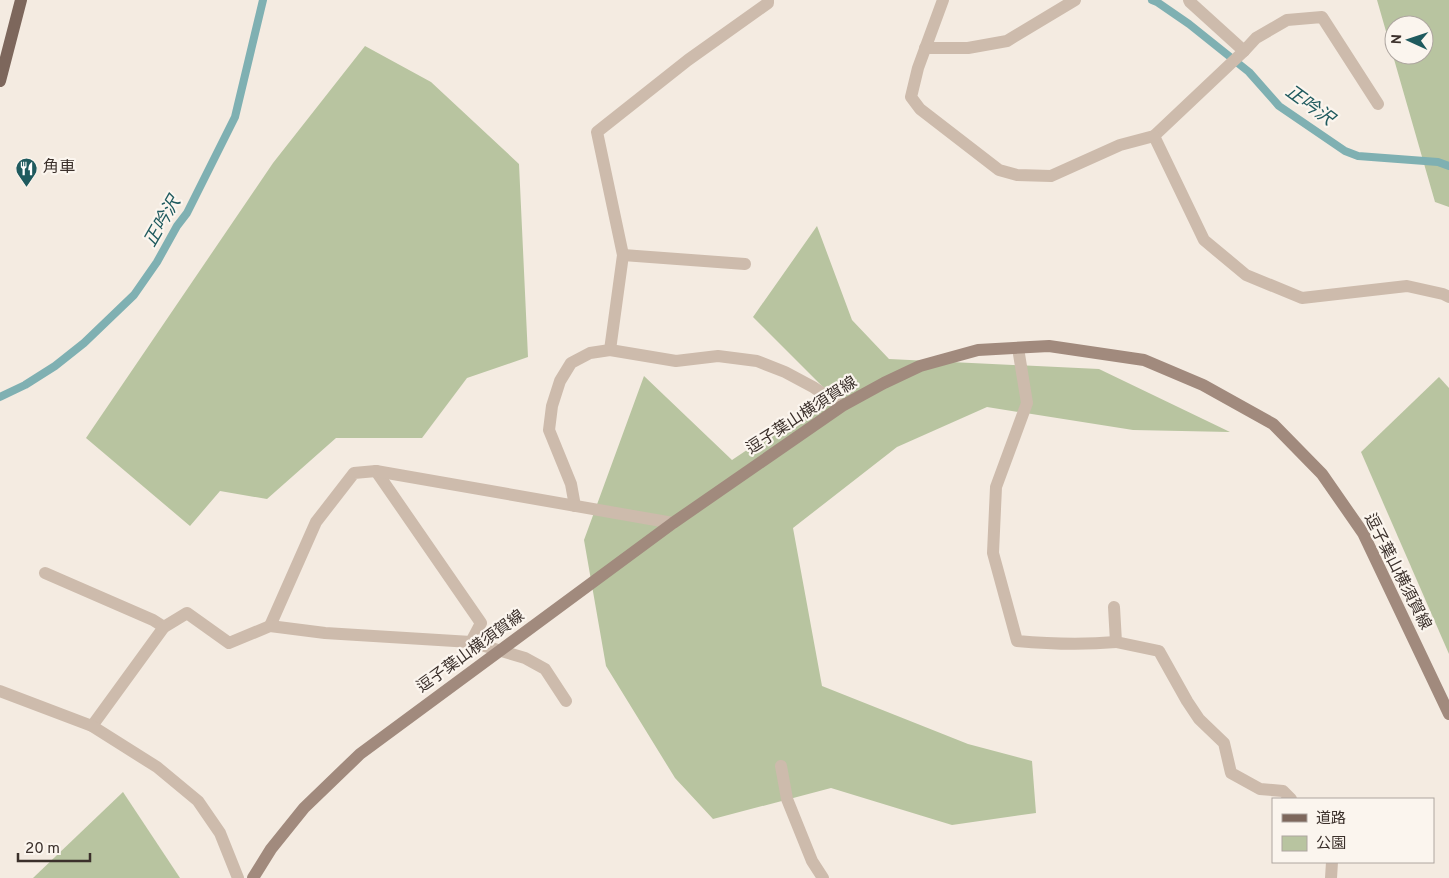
<svg xmlns="http://www.w3.org/2000/svg" width="1449" height="878" font-family="Overpass,'Noto Sans JP',sans-serif">
<style>
.green{fill:#b8c4a0;fill-rule:evenodd}
.lines{fill:none;stroke-linecap:round;stroke-linejoin:round}
.stream{stroke:#7fb0b2;stroke-width:8}
.service{stroke:#cdbbac;stroke-width:12}
.minor{stroke:#cdbbac;stroke-width:12}
.tertiary{stroke:#cdbbac;stroke-width:12}
.secondary{stroke:#a18a7d;stroke-width:12}
.primary{stroke:#7d675c;stroke-width:12}
.labels{text-anchor:middle;dominant-baseline:central;stroke-width:4.5;stroke-linejoin:round;paint-order:stroke}
.poi-label{font-size:16px;fill:#3b302b;stroke:#fbf5ee;text-anchor:start}
.street-label{font-size:16px;fill:#3b302b;stroke:#fbf5ee}
.water-label{font-size:18px;font-style:italic;fill:#1f5a5e;stroke:#fbf5ee}
</style>
<rect width="100%" height="100%" fill="#f4ebe1"/>
<g class="green">
<path d="M1377 0H1449V207L1435 202ZM1394 25H1424V55H1394Z"/>
<polygon points="365,46 431,82 519,164 528,357 467,378 422,438 336,438 267,499 220,491 190,526 86,438 273,163"/>
<polygon points="817,226 852,320 889,359 1099,369 1230,432 1133,430 987,407 897,447 793,528 822,686 968,744 1032,761 1036,813 952,825 831,788 713,819 675,778 606,666 584,540 644,376 732,460 830,394 753,317"/>
<polygon points="1439,377 1449,388 1449,654 1361,452"/>
<polygon points="123,792 180,878 33,878"/>
</g>
<g class="lines">
<g class="stream">
<polyline points="1152,0 1157,2 1189,24 1249,72 1279,106 1345,151 1358,156 1438,162 1449,166"/>
<polyline points="0,397 25,385 55,366 84,343 134,295 157,262 177,226 187,213 235,117 263,0"/>
</g>
<g class="service">
<polyline points="1189,0 1190,2 1244,51"/>
<polyline points="925,48 968,48 1007,41 1075,0"/>
<polyline points="623,255 745,264"/>
<path d="M1018 348 1027 403 996 487 993 553 1017 641C1050 644 1083 645 1116 642"/>
<polyline points="610,350 623,255 597,132 688,60 768,3 768,0"/>
<polyline points="575,506 571,484 549,430 552,406 560,381 571,363 590,353 610,350 676,361 718,356 757,361 785,372 813,387 842,406"/>
<polyline points="45,573 153,620 164,627"/>
<polyline points="1114,607 1116,642 1159,651 1187,701 1199,719 1224,743 1231,773 1260,789 1283,791 1291,799"/>
<polyline points="1331,878 1332,862"/>
</g>
<g class="minor">
<polyline points="943,0 918,68 911,97 920,109 999,170 1017,175 1051,176 1120,145 1154,136 1244,51 1256,38 1287,20 1322,17 1378,104"/>
<polyline points="1154,136 1204,240 1246,275 1302,298 1407,286 1443,294 1449,297"/>
<polyline points="376,471 481,623 471,642"/>
<polyline points="270,626 316,522 354,473 376,471 673,523"/>
<polyline points="92,726 164,627 187,613 229,643 270,626 325,633 471,642 525,658 545,669 566,701"/>
<polyline points="781,766 787,799 812,861 823,878"/>
</g>
<polyline class="tertiary" points="0,691 92,726 157,767 198,801 220,833 238,878"/>
<polyline class="secondary" points="253,878 271,849 304,808 360,754 673,523 842,406 884,383 920,366 978,350 1049,346 1144,360 1203,385 1273,424 1322,474 1363,533 1449,714"/>
<polyline class="primary" points="0,81 21,0"/>
</g>
<defs>
<symbol id="restaurant-pin" viewBox="-11 -11 22 30"><path d="M0 17L-7.5 6A9.5 9.5 0 1 1 7.5 6Z" fill="#1f5a5e" stroke="#fbf5ee"/><path d="M-5-6h1v4h1v-4h1v4h1v-4h1v5L-1.5 .5V6h-2V.5L-5-1ZM5-6V6H3V1.5H1.5Q1.5-4 5-6Z" fill="#fff"/></symbol>
</defs>
<g fill-rule="evenodd">
<use href="#restaurant-pin" x="14" y="156" width="25" height="34"/>
</g>
<g class="labels">
<g class="poi-label">
<text x="43" y="168">角車</text>
</g>
<g class="street-label">
<text transform="translate(802 416) rotate(-33)">逗子葉山横須賀線</text>
<text transform="translate(1397 572) rotate(63)">逗子葉山横須賀線</text>
<text transform="translate(471 652) rotate(-36)">逗子葉山横須賀線</text>
</g>
<g class="water-label">
<text transform="translate(1309 106) rotate(36)">正吟沢</text>
<text transform="translate(163 222) rotate(-60)">正吟沢</text>
</g>
</g>
<rect x="1272" y="798" width="162" height="65" fill="#fbf5ee" stroke="#aea6a0"/>
<rect x="1282" y="814" width="25" height="8" fill="#7d675c" stroke="#aea6a0"/>
<text x="1316" y="823" font-size="15" fill="#3b302b">道路</text>
<rect x="1282" y="836" width="25" height="15" fill="#b8c4a0" stroke="#aea6a0"/>
<text x="1316" y="848" font-size="15" fill="#3b302b">公園</text>
<g transform="translate(1409 40) rotate(273)"><circle r="24" fill="#fbf5ee" stroke="#aea6a0"/>
<path d="M0-4L9 19L0 12L-9 19Z" fill="#1f5a5e"/>
<text y="-8" font-size="14" font-weight="bold" text-anchor="middle" fill="#3b302b">N</text>
</g>
<path d="M18 853v8h72v-8" fill="none" stroke="#3b302b" stroke-width="2.5"/>
<text x="25" y="853" font-size="15" fill="#3b302b" stroke="#fbf5ee" stroke-width="4" paint-order="stroke">20 m</text>
</svg>
